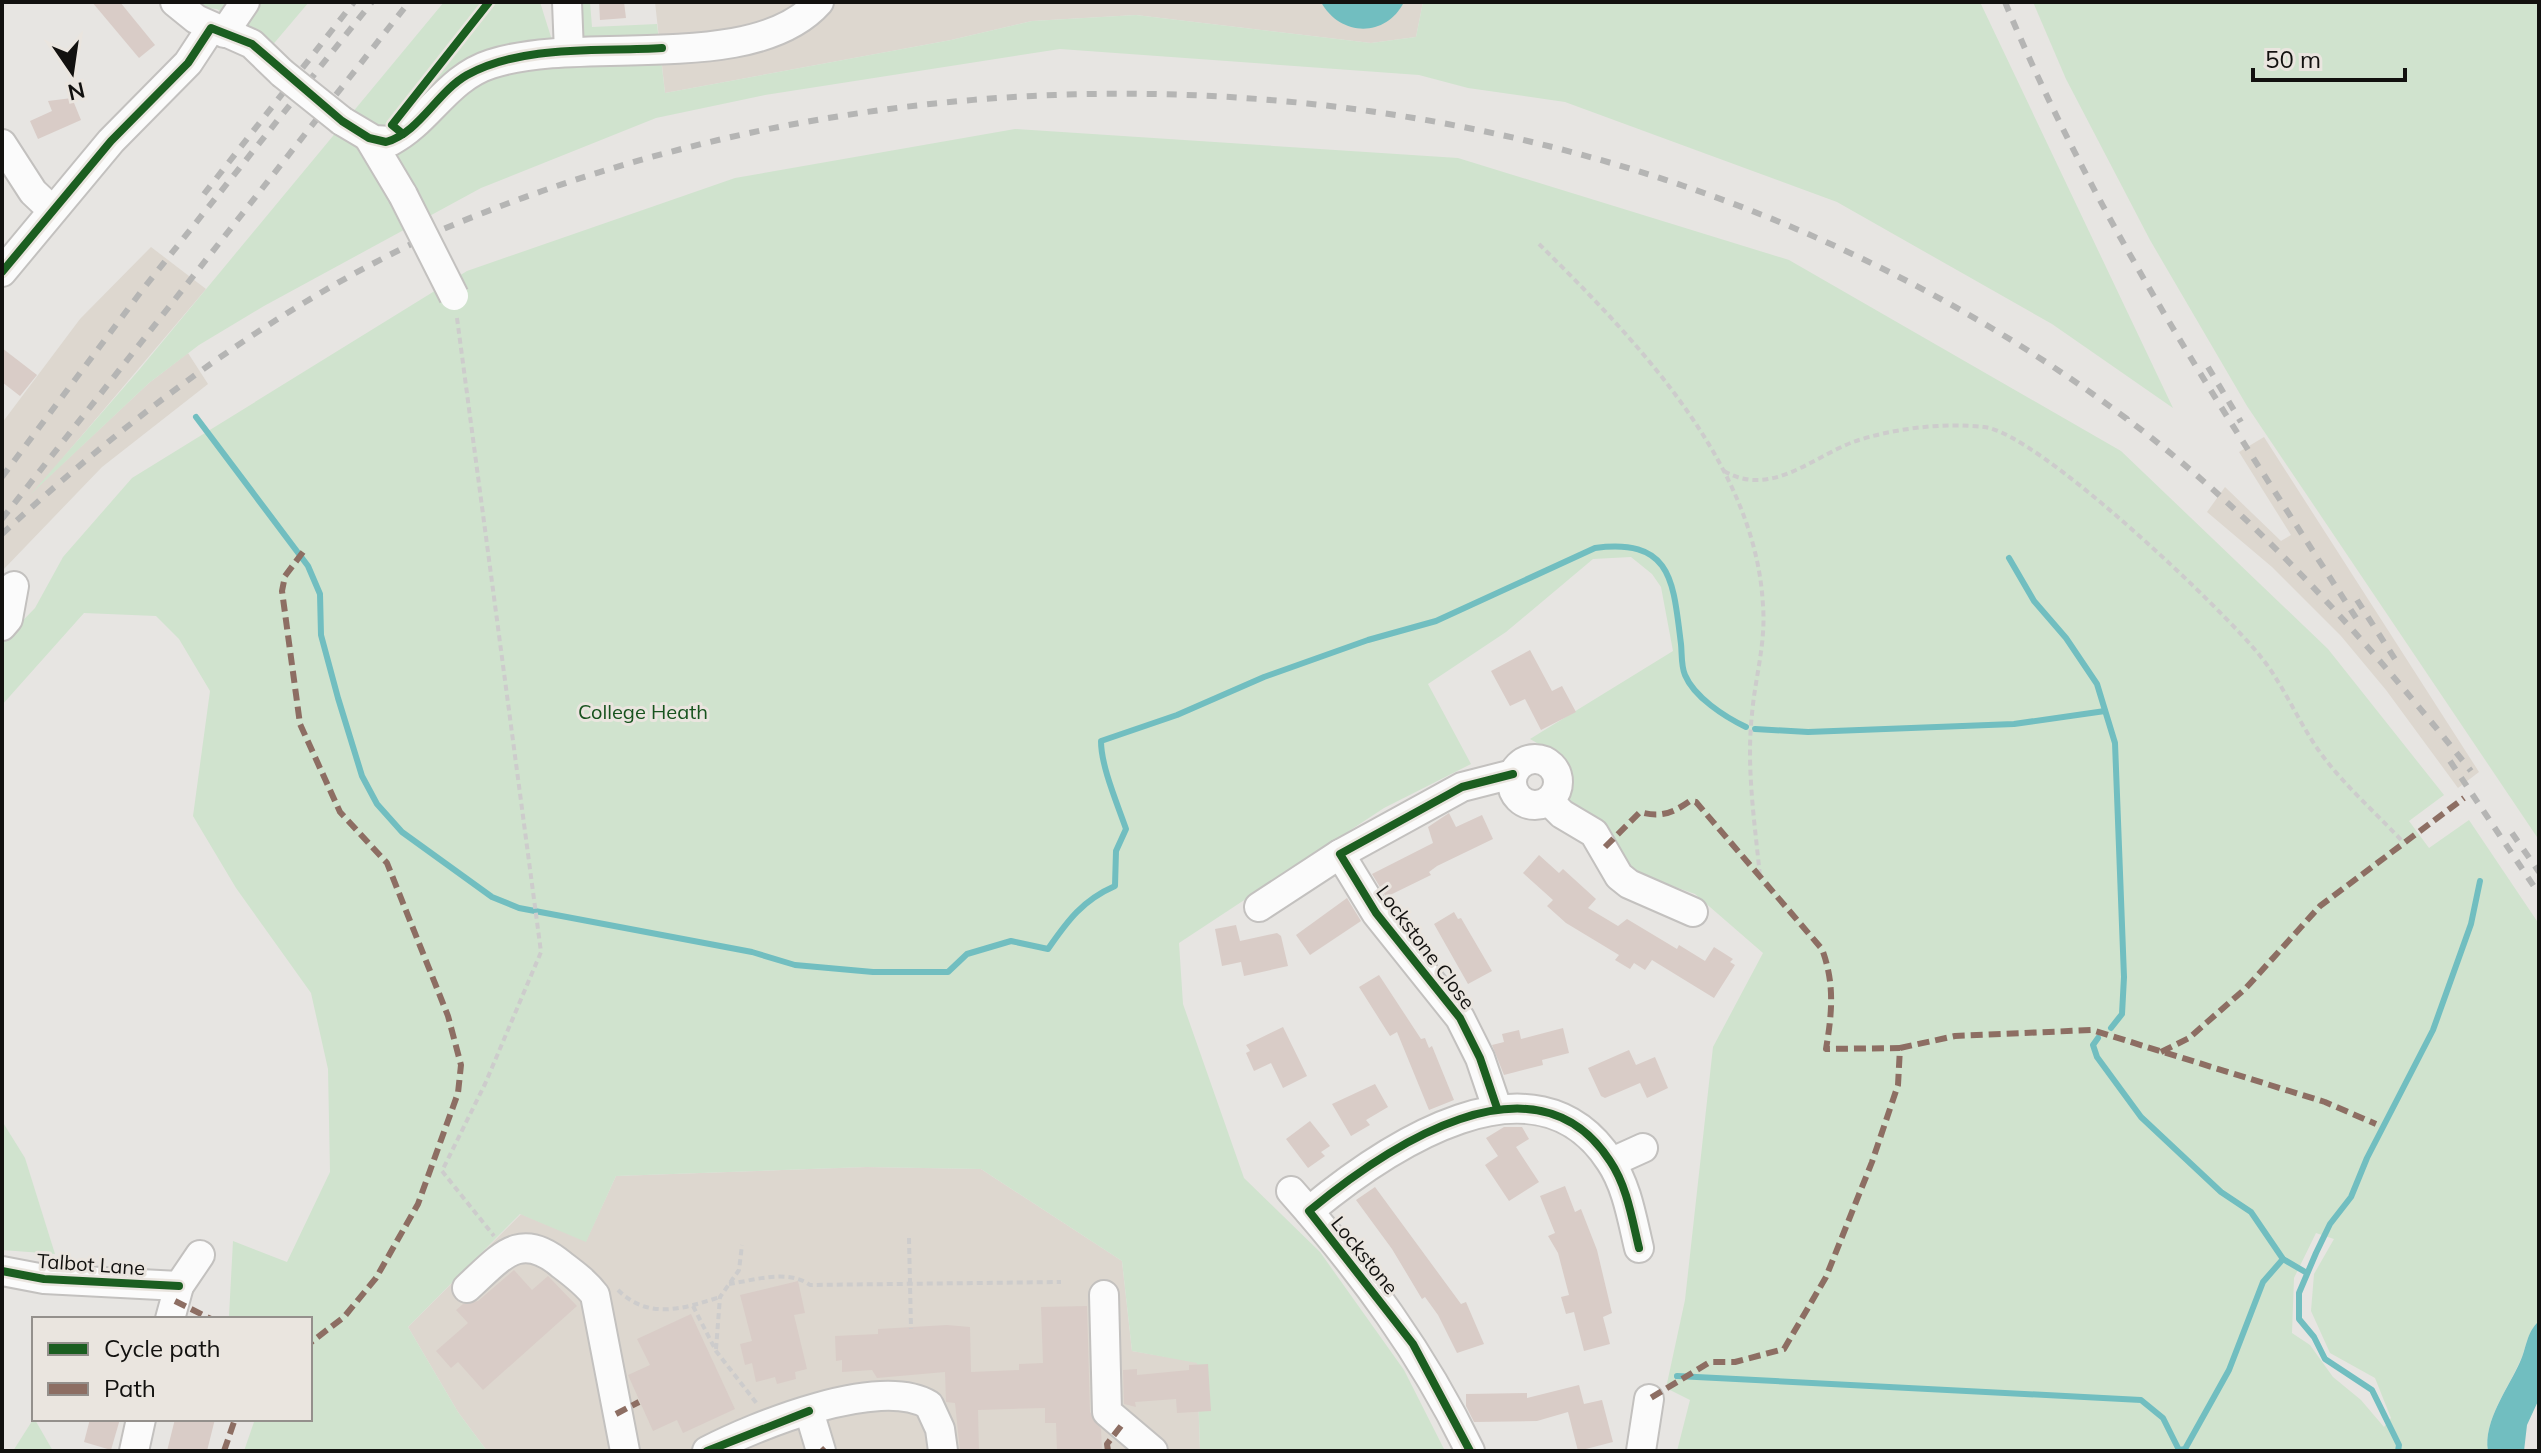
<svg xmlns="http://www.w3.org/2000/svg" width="2541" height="1453" font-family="Mulish,sans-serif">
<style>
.built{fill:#ddd7cf}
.green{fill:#d0e3ce;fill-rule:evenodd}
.water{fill:#71bec0}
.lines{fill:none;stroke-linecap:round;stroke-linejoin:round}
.stream{stroke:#71bec0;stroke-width:6}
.building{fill:#d9ccc7}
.minor-casing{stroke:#c3c1bf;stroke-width:32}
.path{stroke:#cdcccc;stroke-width:4;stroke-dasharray:6 4;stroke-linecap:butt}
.minor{stroke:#fbfbfb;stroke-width:28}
.rail{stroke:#b5b5b4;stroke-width:6;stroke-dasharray:10 10;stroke-linecap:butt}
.minor-bridge-casing{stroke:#c3c1bf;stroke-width:32;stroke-linecap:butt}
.minor-bridge{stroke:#fbfbfb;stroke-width:28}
.quiet{stroke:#8d6e63;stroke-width:6;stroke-dasharray:12 6;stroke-linecap:butt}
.cycleway-casing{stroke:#eae5df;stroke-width:13}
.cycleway{stroke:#1b5e20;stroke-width:8}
.labels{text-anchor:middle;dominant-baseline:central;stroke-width:6;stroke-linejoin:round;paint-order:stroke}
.park-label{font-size:20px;fill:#18531e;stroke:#eae5df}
.street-label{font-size:20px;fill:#12110f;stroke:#eae5df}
</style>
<rect width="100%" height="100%" fill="#e7e5e2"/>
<g class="built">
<polygon points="655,2 1423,2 1416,37 1371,43 1136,15 1032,21 951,40 665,93"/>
<polygon points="151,247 206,289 39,486 149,383 188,353 208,384 102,467 2,571 2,423 80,319"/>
<polygon points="2264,437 2479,772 2458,788 2386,690 2341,636 2272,567 2207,512 2225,487 2281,541 2291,535 2239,452"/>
<polygon points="866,1167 981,1169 1122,1261 1132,1351 1197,1362 1200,1451 487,1451 458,1412 408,1327 521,1214 586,1241 616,1176"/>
</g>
<g class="green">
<polygon points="199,2 309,2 270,48 217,9 207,8"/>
<polygon points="444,2 540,2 556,53 569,52 567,2 590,2 592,27 657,24 665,93 951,40 1032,21 1136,15 1371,43 1416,37 1423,2 1980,2 2173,408 2052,324 1837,202 1565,102 1468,88 1419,75 1060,49 765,95 656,118 481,188 264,306 199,345 149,383 31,494 139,370"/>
<polygon points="2033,2 2539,2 2539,840 2247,406 2150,240 2066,79"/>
<path d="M1015 129 1458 158 1789 260 2121 451 2328 649 2444 795 2409 821 2429 848 2469 820 2539 924V1321C2526 1333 2527 1347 2520 1361 2509 1387 2483 1421 2488 1451H1677L1690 1400 1666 1388 1685 1300 1713 1047 1763 953 1695 894 1630 871 1606 829 1570 802C1564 769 1560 756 1530 739L1673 651 1661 587 1652 574 1631 557 1593 559 1506 632 1428 684 1471 764 1384 808 1179 943 1183 1004 1244 1178 1320 1252 1404 1370 1445 1451H1200L1197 1363 1132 1351 1122 1261 981 1169 866 1167 616 1176 586 1242 520 1214 408 1327 458 1412 487 1451H244L255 1419H310V1319H236L229 1316 233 1241 287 1262 330 1172 328 1069 311 993 236 888 193 816 210 691 179 639 156 616 84 613 2 705V642L35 608 63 557 132 478 467 271 735 178ZM2316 1233 2334 1239 2314 1274 2311 1311 2330 1353 2375 1378 2391 1418 2384 1427 2361 1400 2333 1377 2310 1345 2292 1333 2294 1278Z"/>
<polygon points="2,1121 25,1158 55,1254 2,1250"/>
<polygon points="34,1418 53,1451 13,1451"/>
</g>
<g class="water">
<path d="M1321 2H1404C1386 38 1340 37 1321 2Z"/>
<path d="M2539 1321V1399L2527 1425 2524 1451H2488C2483 1421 2509 1387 2520 1362 2527 1347 2526 1333 2539 1321Z"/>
</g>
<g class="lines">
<g class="stream">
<path d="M196 417 308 566 320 594 321 635 338 698 362 776 377 804 402 832 492 897 519 908 752 952 795 965 873 972H948L967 954 1011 941 1048 949C1068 920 1083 900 1115 886L1116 851 1126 829C1117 803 1101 766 1101 741L1177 715 1264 677 1368 640 1436 621 1595 548C1673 538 1673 582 1681 644 1682 653 1681 666 1685 675 1694 697 1725 717 1746 727"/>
<polyline points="2009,558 2034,601 2066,638 2097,684 2115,743 2124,977 2122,1014 2111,1028"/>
<polyline points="1755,729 1808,732 2014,724 2105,711"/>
<polyline points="2098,1038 2093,1045 2097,1057 2141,1117 2221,1192 2251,1212 2283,1259 2307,1273"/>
<polyline points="1677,1376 2141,1400 2163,1418 2179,1450 2185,1449 2229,1370 2263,1282 2283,1259"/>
<polyline points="2398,1451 2399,1445 2372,1390 2325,1359 2314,1337 2299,1319 2299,1293 2316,1253 2330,1224 2351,1197 2367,1158 2433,1030 2471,924 2480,881"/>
</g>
</g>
<g class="building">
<polygon points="92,2 120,2 155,45 139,58"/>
<polygon points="599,2 624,2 626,18 600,20"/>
<polygon points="72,98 81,120 38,139 30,121 52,111 48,101"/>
<polygon points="2,348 37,375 20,396 2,382"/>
<polygon points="1530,650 1552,691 1562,686 1576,712 1541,730 1525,699 1510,706 1491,671"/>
<polygon points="1449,813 1456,827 1482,815 1493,839 1437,866 1429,872 1431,875 1386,897 1372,874 1433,843 1428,827"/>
<polygon points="1539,855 1559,873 1563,869 1596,899 1588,908 1618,926 1627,919 1677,949 1679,945 1705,961 1714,947 1733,959 1730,962 1735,965 1714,998 1652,960 1645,970 1634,963 1630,969 1615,960 1619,955 1566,923 1547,906 1553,900 1523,873"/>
<polygon points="1347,898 1361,921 1310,955 1296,935"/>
<polygon points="1454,912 1458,919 1461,918 1492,971 1468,984 1434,924"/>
<polygon points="1236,925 1240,941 1277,933 1281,936 1288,966 1244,976 1241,962 1222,966 1215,929"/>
<polygon points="1379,975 1421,1039 1425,1038 1429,1048 1432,1046 1454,1100 1429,1110 1397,1032 1390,1036 1359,987"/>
<polygon points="1283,1027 1307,1076 1283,1088 1271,1063 1254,1071 1246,1053 1250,1051 1246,1045"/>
<polygon points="1563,1028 1569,1053 1542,1060 1543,1065 1504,1075 1492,1045 1504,1042 1502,1034 1519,1030 1521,1039"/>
<polygon points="1629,1050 1636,1065 1655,1057 1668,1088 1647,1098 1640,1083 1605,1098 1601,1096 1588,1068"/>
<polygon points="1375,1084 1388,1107 1366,1120 1370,1125 1351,1136 1332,1104"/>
<polygon points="1310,1121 1330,1146 1321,1152 1325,1156 1308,1168 1286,1139"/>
<polygon points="1504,1127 1522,1127 1529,1139 1516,1147 1539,1182 1509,1201 1485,1165 1498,1156 1486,1138"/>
<polygon points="1565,1186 1575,1212 1581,1209 1597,1250 1612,1313 1603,1317 1610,1344 1584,1351 1574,1312 1566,1314 1561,1297 1569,1295 1558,1253 1548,1236 1555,1233 1540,1196"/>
<polygon points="1375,1187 1461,1304 1466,1302 1484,1344 1457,1353 1438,1315 1425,1297 1422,1299 1392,1249 1356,1200"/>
<polygon points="514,1270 532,1290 548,1276 577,1306 483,1390 458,1362 451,1368 436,1351 468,1323 456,1310 463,1304 478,1301"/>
<polygon points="798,1281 805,1313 794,1315 807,1369 795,1372 796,1379 777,1384 775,1377 756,1382 752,1363 745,1365 740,1344 752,1341 740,1295"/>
<polygon points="1087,1306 1090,1412 1101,1429 1102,1451 1057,1451 1056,1423 1045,1423 1045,1408 978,1410 979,1451 960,1451 955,1403 946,1402 945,1372 877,1378 872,1370 842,1372 842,1360 836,1361 835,1336 878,1334 878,1329 947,1325 970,1327 971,1372 1019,1370 1019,1364 1043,1363 1041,1307"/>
<polygon points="691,1314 735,1409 683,1433 677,1420 653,1431 628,1375 650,1365 637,1339"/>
<polygon points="1208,1364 1211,1411 1177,1413 1176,1399 1135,1402 1136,1407 1124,1404 1123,1370 1137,1369 1137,1375 1189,1370 1189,1365"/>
<polygon points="1579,1385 1584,1404 1602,1400 1613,1442 1578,1451 1568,1412 1537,1421 1474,1422 1466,1406 1466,1394 1527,1393 1527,1398"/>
<polygon points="90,1419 120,1419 111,1450 84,1442"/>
<polygon points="175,1419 215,1419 207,1451 167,1451"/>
</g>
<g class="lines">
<defs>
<g id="minor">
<polyline points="175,2 196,19 252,44 282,73"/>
<polyline points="567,2 569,52"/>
<polyline points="224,33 245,2"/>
<path d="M342 121 374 140 391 141C429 121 447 78 491 64 583 34 753 76 819 2"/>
<polyline points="369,138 403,195"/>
<polyline points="2,144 33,192 52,210"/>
<polyline points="2,272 111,141 188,63 211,28"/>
<polyline points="2,626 8,619 14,586"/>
<circle cx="1535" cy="782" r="23"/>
<polyline points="1549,801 1562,814 1594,833 1619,876 1629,884 1693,912"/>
<polyline points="1259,907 1340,854"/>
<polyline points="1497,1108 1480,1058 1460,1018 1376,913 1340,854 1462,787 1513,774"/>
<polyline points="1612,1162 1643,1148"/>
<path d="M1291 1191C1362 1271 1423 1354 1470 1451"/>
<path d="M1309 1211C1384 1149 1535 1045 1610 1161 1627 1186 1632 1219 1639 1248"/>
<polyline points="2,1271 44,1279 179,1286"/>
<path d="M467 1288C501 1257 520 1229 562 1265 574 1274 586 1283 595 1295L625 1451"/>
<polyline points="1104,1295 1107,1412 1153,1451"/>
<polyline points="170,1319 179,1286 200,1255"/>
<polyline points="809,1411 821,1451"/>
<polyline points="134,1451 141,1419"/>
<path d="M707 1451C755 1426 880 1375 929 1405L940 1429 943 1451"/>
<polyline points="1641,1451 1649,1399"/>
</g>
</defs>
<use href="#minor" class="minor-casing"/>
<g class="path">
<path d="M1539 244C1635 339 1756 463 1763 606 1766 643 1755 678 1752 714 1746 768 1755 824 1760 877"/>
<polyline points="457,318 541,952 485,1084 442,1171 494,1236"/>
<path d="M1724 471C1770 498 1811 458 1853 442 1890 429 1944 422 1984 427 2038 433 2224 610 2261 657 2285 687 2299 724 2322 755 2345 786 2377 814 2404 843"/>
<polyline points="909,1238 911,1329"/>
<path d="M729 1284C755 1280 788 1269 810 1285L1061 1282"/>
<path d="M618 1290C648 1320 683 1309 720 1297"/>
<polyline points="693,1306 716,1351 758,1405"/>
<polyline points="716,1349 720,1297 739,1270 742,1245"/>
</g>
<use href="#minor" class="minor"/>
<g class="rail">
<path d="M2005 2C2097 224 2229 420 2358 621"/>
<polyline points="204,194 354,2"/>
<polyline points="2208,367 2241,422"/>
<polyline points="2,477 143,289 372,2"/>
<polyline points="2,519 409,2"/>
<path d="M2 534C134 413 277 305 441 230 985 0 1649 60 2127 419 2260 519 2367 641 2471 771"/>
<polyline points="2357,600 2400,667"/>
<polyline points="2450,761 2539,894"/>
<polyline points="2512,833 2539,872"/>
</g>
<defs>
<g id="minor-bridge">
<polyline points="282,73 342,121"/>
<polyline points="403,195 454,296"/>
</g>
</defs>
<use href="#minor-bridge" class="minor-bridge-casing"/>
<use href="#minor-bridge" class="minor-bridge"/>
<g class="quiet">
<polyline points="303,552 285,576 282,591 300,724 340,812 387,863 448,1016 461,1065 458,1093 418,1204 376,1278 344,1317 310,1343"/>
<path d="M1605 847 1640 812C1660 818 1673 813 1690 801L1696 802 1822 949C1835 984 1832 1013 1826 1049L1900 1048 1898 1085 1872 1162 1826 1277 1784 1349 1735 1362H1710L1649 1399"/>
<polyline points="1900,1048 1955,1036 2092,1030 2325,1102 2376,1124"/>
<polyline points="2161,1052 2189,1038 2246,988 2320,906 2464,798"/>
<polyline points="175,1301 211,1319"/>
<polyline points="616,1414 639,1402"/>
<polyline points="821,1448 824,1451"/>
<polyline points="224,1451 235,1419"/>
<polyline points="1108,1451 1107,1444 1121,1426"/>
</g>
<defs>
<g id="cycleway">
<polyline points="403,134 392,125 489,2"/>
<path d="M2 272 111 141 188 63 211 28 252 44 342 121 369 138 386 142C419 133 437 92 467 75 524 44 599 52 662 48"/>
<polyline points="1497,1108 1480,1058 1460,1018 1376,913 1340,854 1462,787 1513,774"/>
<polyline points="2,1271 44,1279 179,1286"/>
<polyline points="707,1451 809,1411"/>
<path d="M1470 1451 1413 1344 1309 1211C1384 1149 1535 1045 1610 1161 1627 1186 1632 1219 1639 1248"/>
</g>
</defs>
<use href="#cycleway" class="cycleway-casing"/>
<use href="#cycleway" class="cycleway"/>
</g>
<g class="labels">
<g class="park-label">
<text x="643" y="711">College Heath</text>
</g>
<g class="street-label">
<text transform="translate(1426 947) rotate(53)">Lockstone Close</text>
<text transform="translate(1365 1255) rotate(51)">Lockstone</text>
<text transform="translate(91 1264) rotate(4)">Talbot Lane</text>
</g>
</g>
<rect width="2541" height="1453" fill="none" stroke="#12110f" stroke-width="8"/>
<rect x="32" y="1317" width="280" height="104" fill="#eae5df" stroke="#94908c" stroke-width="2"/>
<rect x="48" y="1343" width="40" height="12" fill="#1b5e20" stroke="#94908c" stroke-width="2"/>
<text x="104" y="1357" font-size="24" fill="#12110f">Cycle path</text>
<rect x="48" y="1383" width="40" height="12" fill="#8d6e63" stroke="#94908c" stroke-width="2"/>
<text x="104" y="1397" font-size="24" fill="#12110f">Path</text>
<g transform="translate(72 72) rotate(167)" stroke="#eae5df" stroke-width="6" paint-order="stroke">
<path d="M0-6L14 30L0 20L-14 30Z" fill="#12110f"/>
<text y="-12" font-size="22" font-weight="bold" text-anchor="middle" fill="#12110f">N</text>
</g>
<path d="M2253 68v12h152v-12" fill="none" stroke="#12110f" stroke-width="4"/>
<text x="2265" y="68" font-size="24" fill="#12110f" stroke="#eae5df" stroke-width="6" paint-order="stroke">50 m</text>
</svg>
